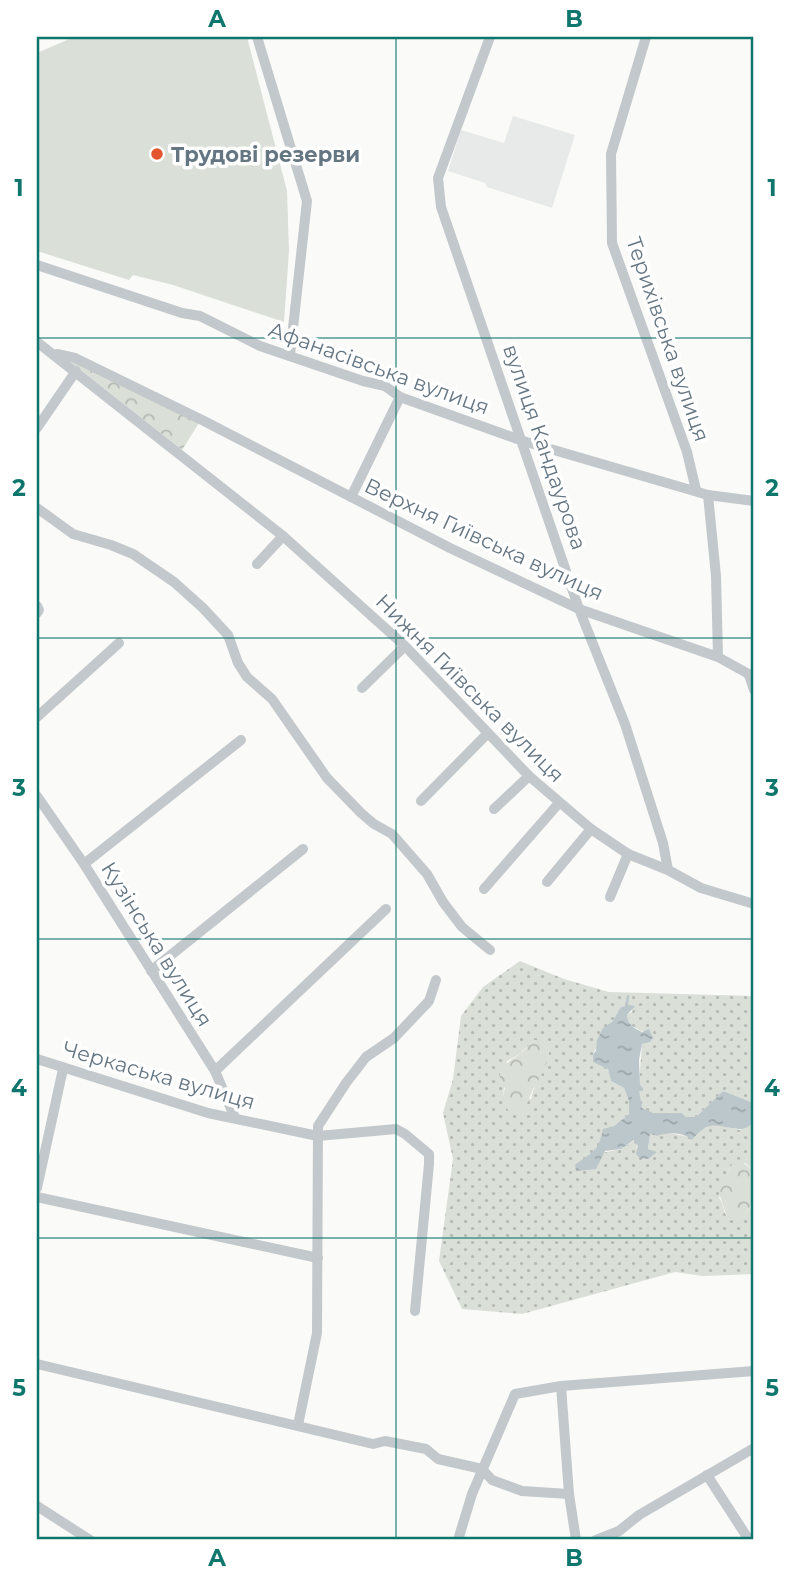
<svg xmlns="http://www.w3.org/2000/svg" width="791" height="1577" font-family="Montserrat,sans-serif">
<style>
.built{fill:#e8e9e9}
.grass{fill:url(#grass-dots);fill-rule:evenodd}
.forest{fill:url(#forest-crowns)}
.garden{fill:#dadfd7}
.water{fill:url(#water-ripples)}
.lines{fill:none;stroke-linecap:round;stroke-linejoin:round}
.stream{stroke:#bbc7cb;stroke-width:2.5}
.minor{stroke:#c3c8cc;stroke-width:10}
.grid{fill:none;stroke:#0f766e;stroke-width:2;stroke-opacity:0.55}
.poi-dot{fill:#e4572e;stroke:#fff;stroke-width:2.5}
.labels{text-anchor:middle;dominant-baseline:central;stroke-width:7;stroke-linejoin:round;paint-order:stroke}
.poi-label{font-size:21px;font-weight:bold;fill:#657683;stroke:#fff;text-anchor:start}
.street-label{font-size:21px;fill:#657683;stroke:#fff}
.neatline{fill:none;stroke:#0f766e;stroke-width:2.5}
.grid-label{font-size:23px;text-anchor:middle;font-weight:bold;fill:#0f766e}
</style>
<defs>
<pattern id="grass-dots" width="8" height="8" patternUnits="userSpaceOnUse" patternTransform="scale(1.75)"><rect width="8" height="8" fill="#dadfd7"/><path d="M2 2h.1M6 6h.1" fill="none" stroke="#b4b9b4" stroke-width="1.8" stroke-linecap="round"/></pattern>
<pattern id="forest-crowns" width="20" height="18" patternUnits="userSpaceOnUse" patternTransform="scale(1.75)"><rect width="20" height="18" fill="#dadfd7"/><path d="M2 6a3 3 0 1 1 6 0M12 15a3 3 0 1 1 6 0" fill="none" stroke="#b4b9b4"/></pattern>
<pattern id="water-ripples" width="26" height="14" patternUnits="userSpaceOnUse" patternTransform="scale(1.75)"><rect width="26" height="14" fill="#bbc7cb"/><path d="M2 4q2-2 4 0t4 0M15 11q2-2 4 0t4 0" fill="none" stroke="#9ca6aa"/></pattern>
</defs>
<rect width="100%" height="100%" fill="#fafaf8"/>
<polygon class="built" points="513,116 575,135 552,208 487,187 485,183 448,171 461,130 504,143"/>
<path class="grass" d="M520 961 564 979 609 992 754 996V1103L723 1091 696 1117H686L682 1113H653L642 1108 638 1097 642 1044 650 1042 653 1038C645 1028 629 1032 627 1015L633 1011 626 1006 621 1007 593 1054V1061L608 1069 611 1081 624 1088 629 1101V1114L614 1126 595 1153 587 1156 621 1149 635 1140 638 1145 636 1148 653 1150 648 1149 650 1134 657 1136 666 1132 688 1137 713 1124 740 1130 754 1123V1171L745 1163 730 1167 719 1198C723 1203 723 1207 725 1213 733 1231 749 1210 754 1202V1274L703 1276 675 1272 522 1314 462 1309 439 1261 453 1159 443 1113 453 1079 461 1016 483 987ZM535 1040 549 1047C549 1069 535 1079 531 1099L503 1096 507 1061 518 1055Z"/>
<g class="forest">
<polygon points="75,361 199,423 182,450 72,363"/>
<path d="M535 1040 543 1042 549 1047C549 1063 543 1072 535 1086 530 1094 528 1104 523 1112L515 1115 508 1111 503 1096 505 1088C493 1073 504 1064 517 1056 523 1052 529 1045 535 1040Z"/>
<path d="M738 1159 754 1171C754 1192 757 1211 734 1221L727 1217 719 1193C726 1183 727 1165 738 1159Z"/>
</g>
<polygon class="garden" points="74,37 247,37 287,191 289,251 284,322 173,285 133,275 129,280 37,251 37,53"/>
<path class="water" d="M630 1005 635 1006 627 1015C628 1025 634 1028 642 1032L649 1029 653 1038 650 1042 642 1044 639 1060 640 1085 643 1088V1091H639L642 1108 653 1113H682L686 1117H696L723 1091 754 1103V1123C750 1125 744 1130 739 1129 716 1127 710 1118 692 1140 682 1132 668 1132 657 1136L650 1134 648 1149 657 1152 648 1159 640 1158 636 1154 638 1145 634 1143V1140L621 1149 605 1151 596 1169 576 1171 575 1165C593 1151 598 1153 603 1129L614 1126 629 1114V1101L624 1088 611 1081 608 1069 593 1062V1054L596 1051 597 1040 603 1028 612 1022 621 1007Z"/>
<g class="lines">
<polyline class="stream" points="626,1010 628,996"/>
<g class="minor">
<polyline points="257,37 307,201 290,355"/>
<polyline points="490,37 438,178 441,207 579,609 625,724 663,843 668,870"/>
<polyline points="646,37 611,154 612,243 687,452 696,490"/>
<polyline points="37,265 182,313 200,316 260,346 363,381 385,386 400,397 523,441 708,495 754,501"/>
<polyline points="37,342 283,536 405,646 529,776 591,829 628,854 668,870 701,888 754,904"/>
<polyline points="57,354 75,358 204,421 450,548 579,609 718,657 754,677"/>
<polyline points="37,428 76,371"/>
<polyline points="708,495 716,576 718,657"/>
<polyline points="351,497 400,397"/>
<polyline points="37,508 73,534 111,545 133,554 174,582 203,608 228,635 238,663 247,677 272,699 327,778 361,813 374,824 392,834 427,874 443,902 462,927 490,950"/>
<polyline points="257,564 283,536"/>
<polyline points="37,606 39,610 37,613"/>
<polyline points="749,675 754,690"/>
<polyline points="362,688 405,646"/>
<polyline points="37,717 119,643"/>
<polyline points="37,796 84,864 215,1071 235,1118"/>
<polyline points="421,801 487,734"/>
<polyline points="494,809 529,776"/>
<polyline points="84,864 241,740"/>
<polyline points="547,882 591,829"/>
<polyline points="484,889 559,803"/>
<polyline points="610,897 628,854"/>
<polyline points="151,971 303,849"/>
<polyline points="37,1059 208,1113 318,1136 396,1129 405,1134 429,1154 429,1164 415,1311"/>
<polyline points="215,1071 386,909"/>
<polyline points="37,1188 63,1069"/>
<polyline points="37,1197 318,1258"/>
<polyline points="37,1364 373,1444 385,1441 426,1449 438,1459 482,1469 492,1480 522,1491 569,1494"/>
<polyline points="561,1386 569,1494 576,1540"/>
<polyline points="298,1425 317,1333 318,1126 346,1083 366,1057 394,1038 429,1001 436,980"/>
<polyline points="707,1475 749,1540"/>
<polyline points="37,1506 90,1540"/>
<polyline points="458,1540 472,1494 515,1394 561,1386 754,1371"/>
<polyline points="596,1540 619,1531 639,1515 754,1448"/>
</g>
</g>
<path class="grid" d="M396 37V1540M37 338H754M37 638H754M37 939H754M37 1238H754"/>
<circle class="poi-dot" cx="157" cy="154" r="7"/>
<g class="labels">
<g class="poi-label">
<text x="171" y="154">Трудові резерви</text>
</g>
<g class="street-label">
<text transform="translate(668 339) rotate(71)">Терихівська вулиця</text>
<text transform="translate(379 368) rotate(20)">Афанасівська вулиця</text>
<text transform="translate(545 447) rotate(71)">вулиця Кандаурова</text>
<text transform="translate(484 539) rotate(25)">Верхня Гиївська вулиця</text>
<text transform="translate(470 688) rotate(45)">Нижня Гиївська вулиця</text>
<text transform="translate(157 944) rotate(58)">Кузінська вулиця</text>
<text transform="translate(159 1075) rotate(16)">Черкаська вулиця</text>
</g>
</g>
<rect width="791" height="1577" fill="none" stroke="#ffffff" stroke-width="77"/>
<rect x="38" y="38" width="714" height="1500" class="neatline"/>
<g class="grid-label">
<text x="217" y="27">A</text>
<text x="574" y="27">B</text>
<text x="19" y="196">1</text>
<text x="772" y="196">1</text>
<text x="19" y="496">2</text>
<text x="772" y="496">2</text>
<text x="19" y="796">3</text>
<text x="772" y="796">3</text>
<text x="19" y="1096">4</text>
<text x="772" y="1096">4</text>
<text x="19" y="1396">5</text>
<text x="772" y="1396">5</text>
<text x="217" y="1566">A</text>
<text x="574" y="1566">B</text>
</g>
</svg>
